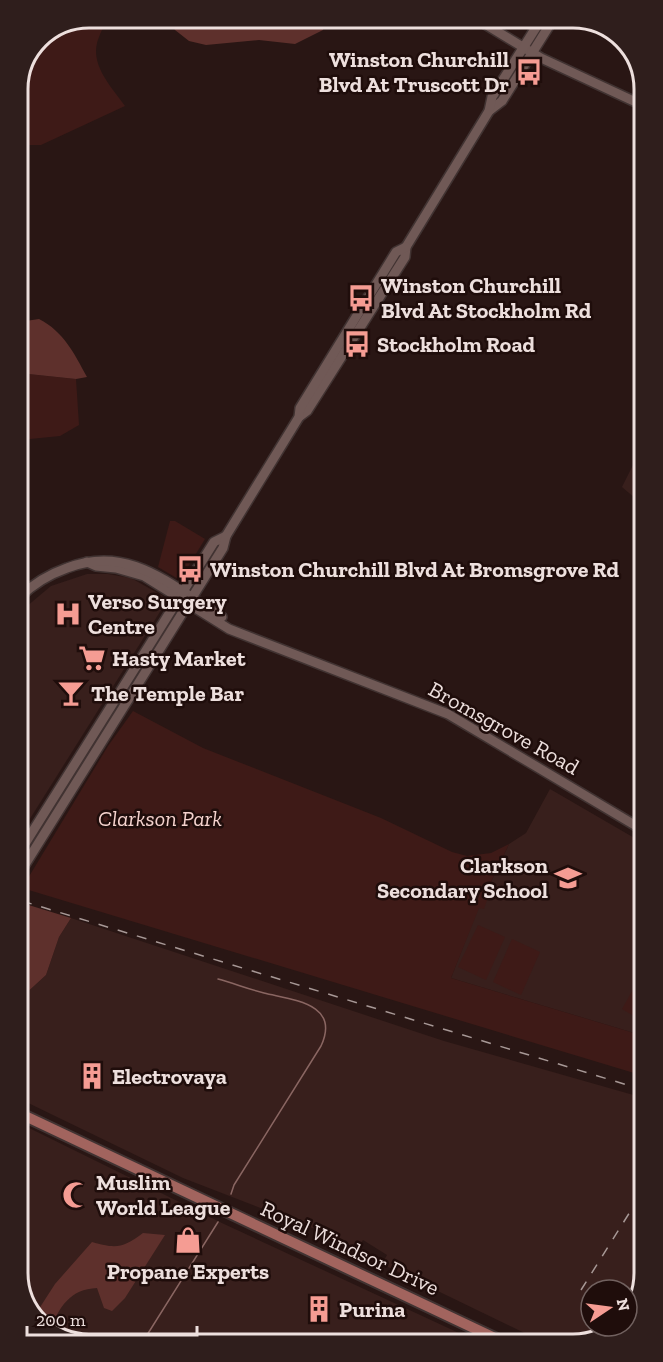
<svg xmlns="http://www.w3.org/2000/svg" width="663" height="1362" font-family="'Zilla Slab',serif">
<style>
.built{fill:#381f1c}
.green{fill:#3e1a17}
.forest{fill:#5e302c}
.lines{fill:none;stroke-linecap:round;stroke-linejoin:round}
.stream{stroke:#8a6662;stroke-width:1.5}
.secondary-casing{stroke:#413332;stroke-width:12}
.primary-casing{stroke:#413332;stroke-width:14}
.secondary{stroke:#705956;stroke-width:9}
.primary{stroke:#a2645e;stroke-width:10}
.rail{stroke:#a79896;stroke-width:1.5;stroke-dasharray:10 10;stroke-linecap:butt}
.labels{text-anchor:middle;dominant-baseline:central;stroke-width:5;stroke-linejoin:round;paint-order:stroke}
.poi-label{font-size:22px;font-weight:bold;fill:#eddfdd;stroke:#1f0d0b;text-anchor:start}
.street-label{font-size:22px;fill:#eddfdd;stroke:#1f0d0b}
.park-label{font-size:22px;font-style:italic;fill:#f5d3ce;stroke:#1f0d0b}
.rim{fill:none;stroke:#eddfdd;stroke-width:3}
</style>
<rect width="100%" height="100%" fill="#291614"/>
<g class="built">
<polygon points="641,449 642,504 622,487"/>
<polygon points="87,574 108,574 131,578 168,599 21,833 20,612 51,586"/>
<polygon points="550,789 643,843 644,1036 451,978 476,913 509,844 526,833"/>
<polygon points="71,918 444,1041 644,1098 645,1174 636,1187 645,1179 645,1273 633,1313 627,1317 627,1290 591,1290 591,1326 616,1326 601,1339 537,1339 382,1264 387,1255 363,1240 355,1252 320,1231 183,1178 22,1100 22,997 46,975 59,937"/>
<polygon points="23,1125 224,1224 474,1340 84,1344 46,1330 23,1300"/>
</g>
<g class="green">
<path d="M89 18H114C105 23 103 27 99 37 88 63 110 85 125 106L41 145H18V85L39 39Z"/>
<polygon points="19,373 76,379 79,425 60,436 20,440"/>
<polygon points="170,521 175,521 205,539 180,580 158,567"/>
<polygon points="133,711 203,748 381,818 452,852 467,856 491,853 509,844 489,886 491,888 484,909 479,908 451,978 644,1036 644,1076 22,888 108,746"/>
<polygon points="478,925 505,937 486,980 458,967"/>
<polygon points="512,939 540,952 521,995 493,982"/>
<polygon points="644,970 644,1022 622,1009"/>
</g>
<g class="forest">
<polygon points="167,18 326,18 323,30 295,44 259,40 206,45 189,41 175,30"/>
<path d="M39 319C64 332 74 353 87 377L76 379 19 373V322Z"/>
<polygon points="22,903 71,918 59,937 46,975 22,997"/>
<path d="M143 1233 165 1235 125 1298 112 1311 104 1308 97 1288C70 1289 59 1307 50 1331L35 1315 55 1284 92 1242C116 1249 123 1248 143 1233Z"/>
</g>
<g class="lines">
<g class="stream">
<path d="M218 979C233 983 248 989 264 993 292 1000 341 1003 321 1046L234 1185 231 1194"/>
<polyline points="142,1343 218,1222"/>
</g>
<defs>
<g id="secondary">
<polyline points="475,18 541,58 640,104"/>
<polyline points="489,111 502,101 554,18"/>
<polyline points="299,417 307,411 405,257 406,247 489,111 492,97 542,18"/>
<polyline points="87,562 96,566 116,568 144,576 229,629 448,714 643,830"/>
<path d="M20 597C33 584 50 574 67 568 130 544 171 586 222 617"/>
<polyline points="21,850 214,542 226,536"/>
<polyline points="21,871 223,548 226,536 299,417 300,408 396,252 406,247"/>
</g>
<polyline id="primary" points="23,1115 499,1340"/>
</defs>
<use href="#secondary" class="secondary-casing"/>
<use href="#primary" class="primary-casing"/>
<use href="#secondary" class="secondary"/>
<use href="#primary" class="primary"/>
<g class="rail">
<polyline points="22,901 644,1090"/>
<polyline points="581,1290 645,1188"/>
</g>
</g>
<defs>
<symbol id="bus-bare" viewBox="-9 -9 18 18"><path d="M-5-6H5V4H4V6H2V4H-2V6H-4V4H-5ZM-3.5-4V0h7V-4ZM-3.5 1.2v1.5H-2V1.2ZM2 1.2v1.5H3.5V1.2Z" fill="#f59c93" stroke="#1f0d0b" stroke-width="2.5" paint-order="stroke"/></symbol>
<symbol id="hospital-bare" viewBox="-9 -9 18 18"><path d="M-5-5h3v3.5h4V-5h3V5h-3V1.5h-4V5h-3Z" fill="#f59c93" stroke="#1f0d0b" stroke-width="2.5" paint-order="stroke"/></symbol>
<symbol id="supermarket-bare" viewBox="-9 -9 18 18"><path d="M-6-5.5h2.5l.6 2H6L4.5 2H-2.5L-4.4-4H-6ZM-1.5 3.2a1.3 1.3 0 1 0 .1 0ZM3 3.2a1.3 1.3 0 1 0 .1 0Z" fill="#f59c93" stroke="#1f0d0b" stroke-width="2.5" paint-order="stroke"/></symbol>
<symbol id="bar-bare" viewBox="-9 -9 18 18"><path d="M-6-5H6L.8 .8V4.5H3.5V6h-7V4.5H-.8V.8Z" fill="#f59c93" stroke="#1f0d0b" stroke-width="2.5" paint-order="stroke"/></symbol>
<symbol id="school-bare" viewBox="-9 -9 18 18"><path d="M0-5L7-2L0 1L-7-2ZM-4 1L0 2.5L4 1V4Q0 6-4 4Z" fill="#f59c93" stroke="#1f0d0b" stroke-width="2.5" paint-order="stroke"/></symbol>
<symbol id="building-bare" viewBox="-9 -9 18 18"><path d="M-4-6H4V6H1V3H-1V6H-4ZM-2.5-4.3h1.7v1.8h-1.7ZM.8-4.3h1.7v1.8H.8ZM-2.5-1h1.7V.8h-1.7ZM.8-1h1.7V.8H.8Z" fill="#f59c93" stroke="#1f0d0b" stroke-width="2.5" paint-order="stroke"/></symbol>
<symbol id="mosque-bare" viewBox="-9 -9 18 18"><path d="M3.5-4.9A6 6 0 1 0 3.5 4.9A5 5 0 1 1 3.5-4.9Z" fill="#f59c93" stroke="#1f0d0b" stroke-width="2.5" paint-order="stroke"/></symbol>
<symbol id="shop-bare" viewBox="-9 -9 18 18"><path d="M-5-2.5h2.3a2.7 3.5 0 0 1 5.4 0H5L5.5 6h-11ZM-1.5-2.5h3a1.5 2.3 0 0 0-3 0Z" fill="#f59c93" stroke="#1f0d0b" stroke-width="2.5" paint-order="stroke"/></symbol>
</defs>
<g fill-rule="evenodd">
<use href="#bus-bare" x="510" y="53" width="38" height="38"/>
<use href="#bus-bare" x="342" y="279" width="38" height="38"/>
<use href="#bus-bare" x="338" y="325" width="38" height="38"/>
<use href="#bus-bare" x="171" y="550" width="38" height="38"/>
<use href="#hospital-bare" x="49" y="595" width="38" height="38"/>
<use href="#supermarket-bare" x="73" y="639" width="38" height="38"/>
<use href="#bar-bare" x="52" y="674" width="38" height="38"/>
<use href="#school-bare" x="549" y="859" width="38" height="38"/>
<use href="#building-bare" x="73" y="1057" width="38" height="38"/>
<use href="#mosque-bare" x="57" y="1176" width="38" height="38"/>
<use href="#shop-bare" x="169" y="1221" width="38" height="38"/>
<use href="#building-bare" x="300" y="1290" width="38" height="38"/>
</g>
<g class="labels">
<g class="poi-label">
<text x="509" y="59" text-anchor="end">Winston Churchill<tspan x="509" dy="25">Blvd At Truscott Dr</tspan></text>
<text x="381" y="285">Winston Churchill<tspan x="381" dy="25">Blvd At Stockholm Rd</tspan></text>
<text x="377" y="344">Stockholm Road</text>
<text x="210" y="569">Winston Churchill Blvd At Bromsgrove Rd</text>
<text x="88" y="601">Verso Surgery<tspan x="88" dy="25">Centre</tspan></text>
<text x="112" y="658">Hasty Market</text>
<text x="91" y="693">The Temple Bar</text>
<text x="548" y="865" text-anchor="end">Clarkson<tspan x="548" dy="25">Secondary School</tspan></text>
<text x="112" y="1076">Electrovaya</text>
<text x="96" y="1182">Muslim<tspan x="96" dy="25">World League</tspan></text>
<text x="188" y="1271" text-anchor="middle">Propane Experts</text>
<text x="339" y="1309">Purina</text>
</g>
<g class="street-label">
<text transform="translate(504 728) rotate(29)">Bromsgrove Road</text>
<text transform="translate(350 1248) rotate(25)">Royal Windsor Drive</text>
</g>
<g class="park-label">
<text x="160" y="818">Clarkson Park</text>
</g>
</g>
<path d="M0 0H663V1362H0ZM89 28H573A61 61 0 0 1 634 89V1273A61 61 0 0 1 573 1334H89A61 61 0 0 1 28 1273V89A61 61 0 0 1 89 28Z" fill="#2f1e1c" fill-rule="evenodd"/>
<path class="rim" d="M89 28H573A61 61 0 0 1 634 89V1273A61 61 0 0 1 573 1334H89A61 61 0 0 1 28 1273V89A61 61 0 0 1 89 28Z"/>
<g transform="translate(609 1308) rotate(77)"><circle r="28" fill="#1f0d0b" stroke="#71615f" stroke-width="1.5"/>
<path d="M0-4.5L10 22L0 15L-10 22Z" fill="#f59c93"/>
<text y="-9" font-size="16" font-weight="bold" text-anchor="middle" fill="#eddfdd">N</text>
</g>
<path d="M27 1326v9h170v-9" fill="none" stroke="#eddfdd" stroke-width="3"/>
<text x="36" y="1326" font-size="18" fill="#eddfdd" stroke="#1f0d0b" stroke-width="4.5" paint-order="stroke">200 m</text>
</svg>
